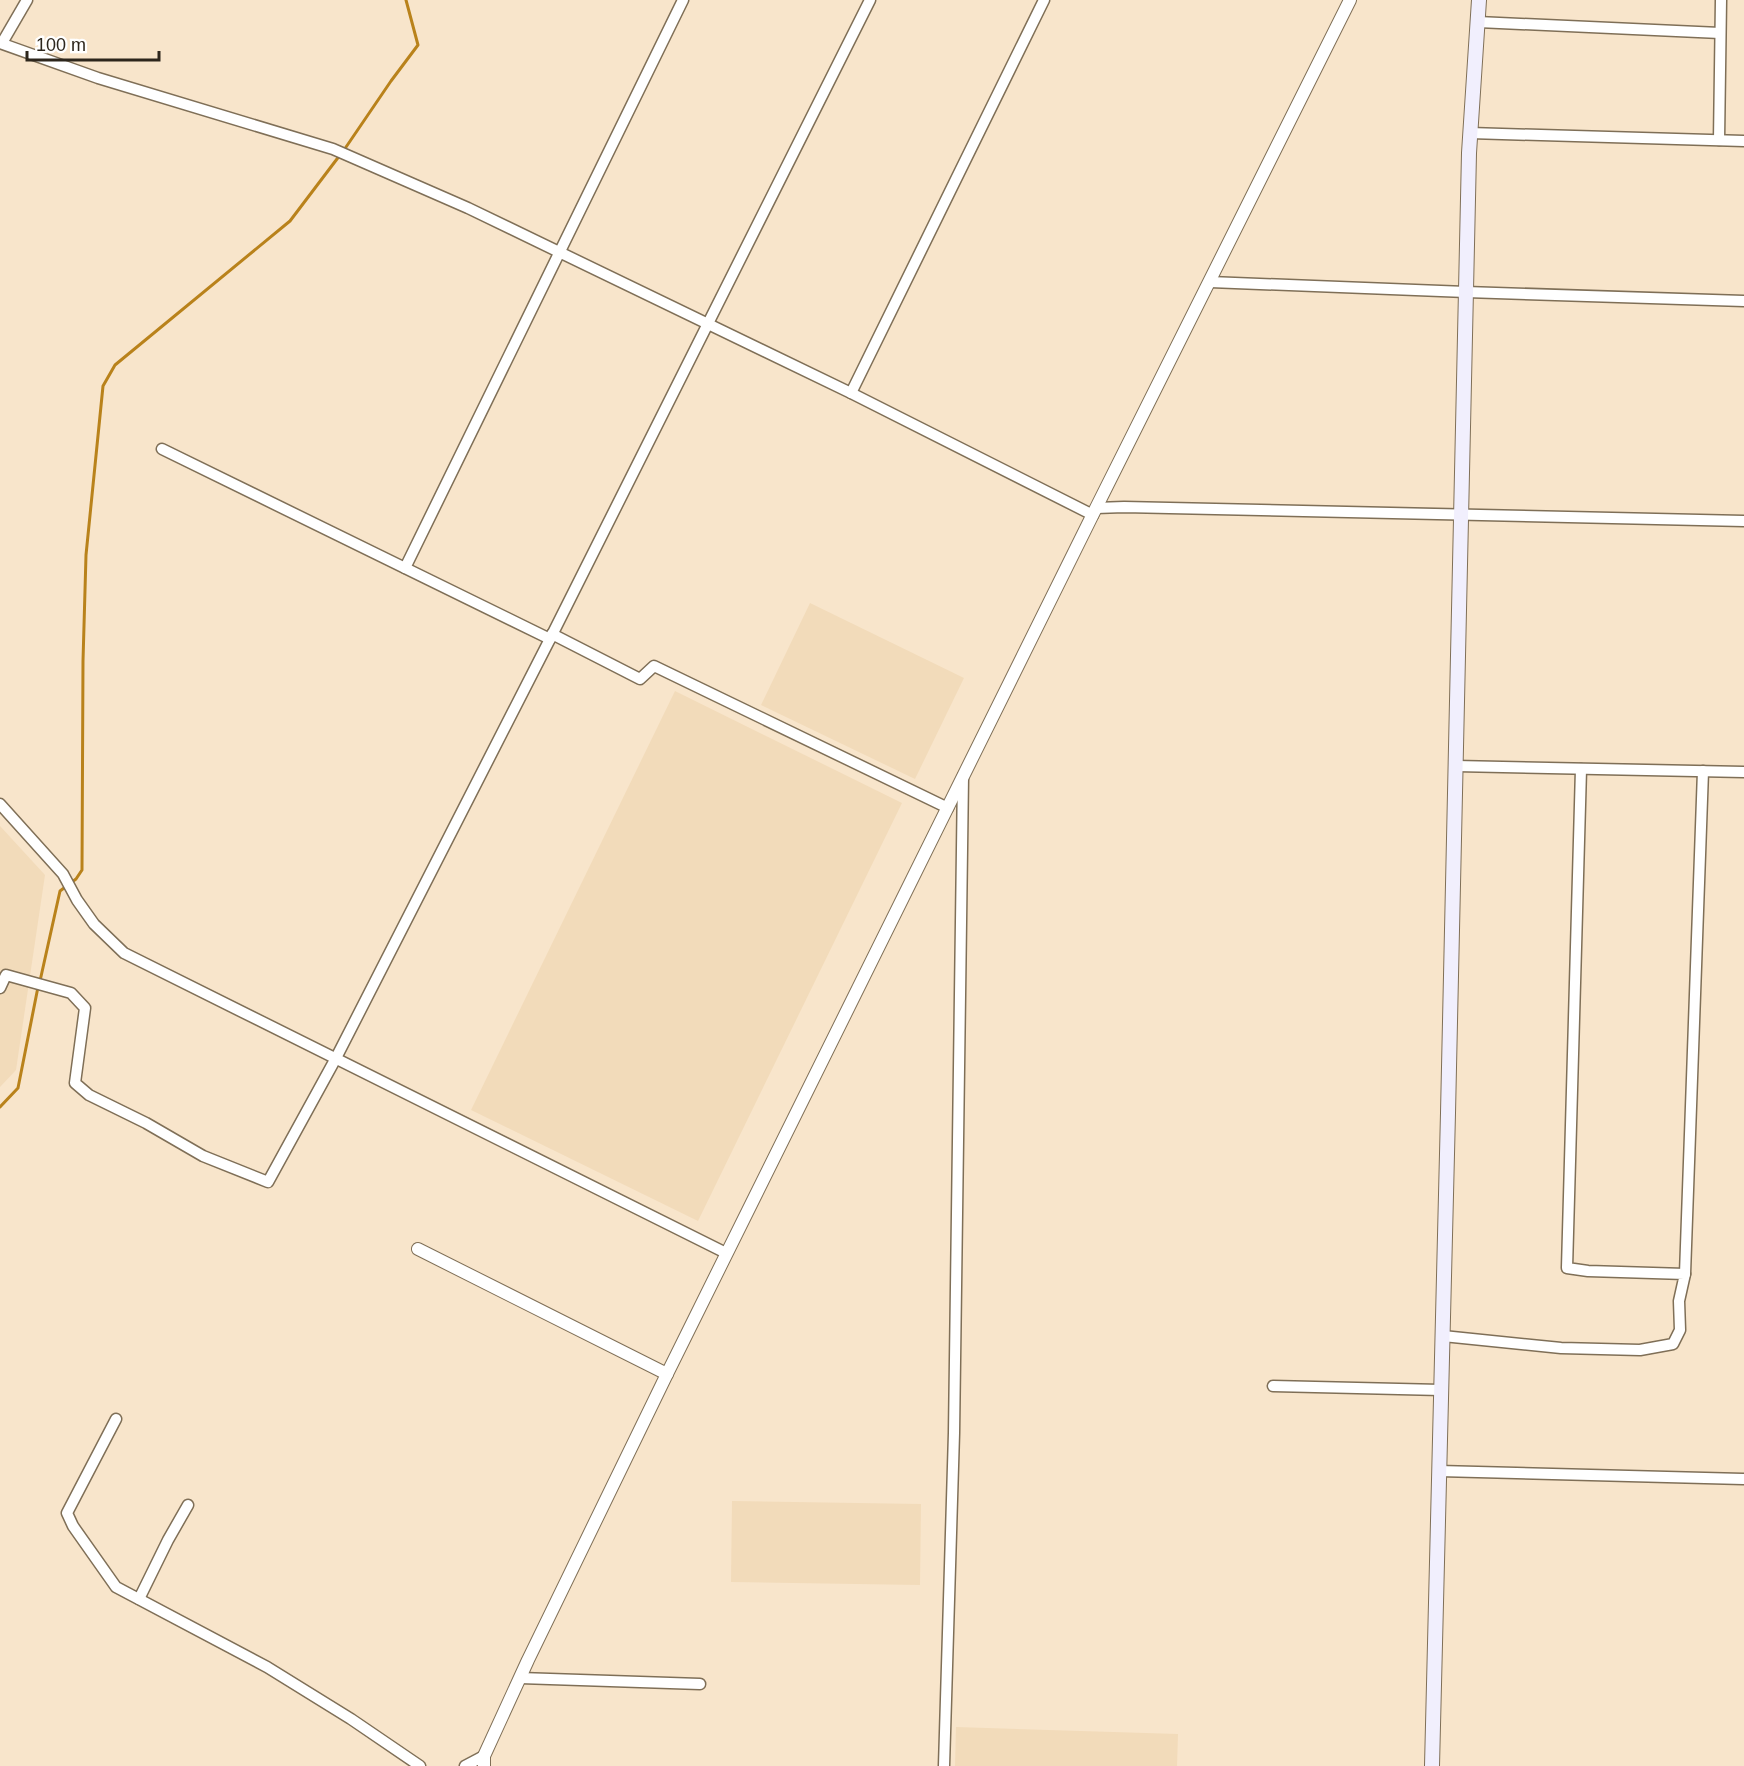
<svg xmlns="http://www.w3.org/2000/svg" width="1744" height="1766" font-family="Arial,sans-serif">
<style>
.built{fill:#f2dbba}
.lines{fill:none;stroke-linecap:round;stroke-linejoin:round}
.stream{stroke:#b9821b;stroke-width:3}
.minor-casing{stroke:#7f6f57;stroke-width:13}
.tertiary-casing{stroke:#7f6f57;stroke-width:14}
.secondary-casing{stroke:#7f6f57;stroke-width:16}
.minor{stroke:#fff;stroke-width:10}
.tertiary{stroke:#fff;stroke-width:12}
.secondary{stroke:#f1effd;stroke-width:14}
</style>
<rect width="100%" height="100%" fill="#f8e5cb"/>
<g class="built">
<polygon points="810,603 964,678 915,779 761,705"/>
<polygon points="675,691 902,803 698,1221 471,1110"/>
<polygon points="0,826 45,875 16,1070 0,1087"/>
<polygon points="732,1501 921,1504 920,1585 731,1582"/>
<polygon points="956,1727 1178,1734 1177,1766 955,1766"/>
</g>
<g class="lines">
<g class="stream">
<polyline points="344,150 391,81 418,45 406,0"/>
<polyline points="40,981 60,891 76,879 82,870 83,661 86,555 103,386 115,365 290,221 340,155"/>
<polyline points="0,1107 18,1088 38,987"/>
</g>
<defs>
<g id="minor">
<polyline points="1478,22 1720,33"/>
<polyline points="0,43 98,78 333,149 468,208 851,393 1093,515"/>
<polyline points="2,43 27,0"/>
<polyline points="1470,133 1744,141"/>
<polyline points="1719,140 1721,0"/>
<polyline points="1210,282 1466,292 1744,301"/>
<polyline points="851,393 1044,0"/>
<polyline points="162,449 550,639"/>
<polyline points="1096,508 1124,507 1744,521"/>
<polyline points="405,568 683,0"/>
<polyline points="552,634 640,679 654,666 948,808"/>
<polyline points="1456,766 1744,772"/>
<polyline points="0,804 63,874 77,900 94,924 124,953 726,1253"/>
<polyline points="0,988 6,975 71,993 85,1008 75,1083 89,1095 146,1123 203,1156 268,1182 336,1058 550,639 870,0"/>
<polyline points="1685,1274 1703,771"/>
<polyline points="1443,1336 1561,1348 1640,1350 1673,1344 1680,1330 1679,1301 1685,1274 1588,1271 1567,1268 1581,769"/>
<polyline points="1273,1386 1441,1390"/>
<polyline points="116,1419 67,1513 73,1526 116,1587 267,1667 351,1719 420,1766"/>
<polyline points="1439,1471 1743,1479"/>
<polyline points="139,1599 168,1540 188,1505"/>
<polyline points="520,1678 700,1684"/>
<polyline points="465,1766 484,1756"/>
<polyline points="944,1766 954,1433 963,776"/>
</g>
<g id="tertiary">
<polyline points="418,1249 667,1374"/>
<polyline points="484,1766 484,1756 528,1660 667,1374 1096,508 1350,0"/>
</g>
<polyline id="secondary" points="1432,1766 1448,1113 1469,153 1479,0"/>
</defs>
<use href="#minor" class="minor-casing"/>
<use href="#tertiary" class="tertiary-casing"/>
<use href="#secondary" class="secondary-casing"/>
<use href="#minor" class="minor"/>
<use href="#tertiary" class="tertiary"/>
<use href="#secondary" class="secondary"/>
</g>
<path d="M27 51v9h132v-9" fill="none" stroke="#2d261c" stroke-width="3"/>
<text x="36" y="51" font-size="18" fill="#2d261c" stroke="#ffffff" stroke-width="4.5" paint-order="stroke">100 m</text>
</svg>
